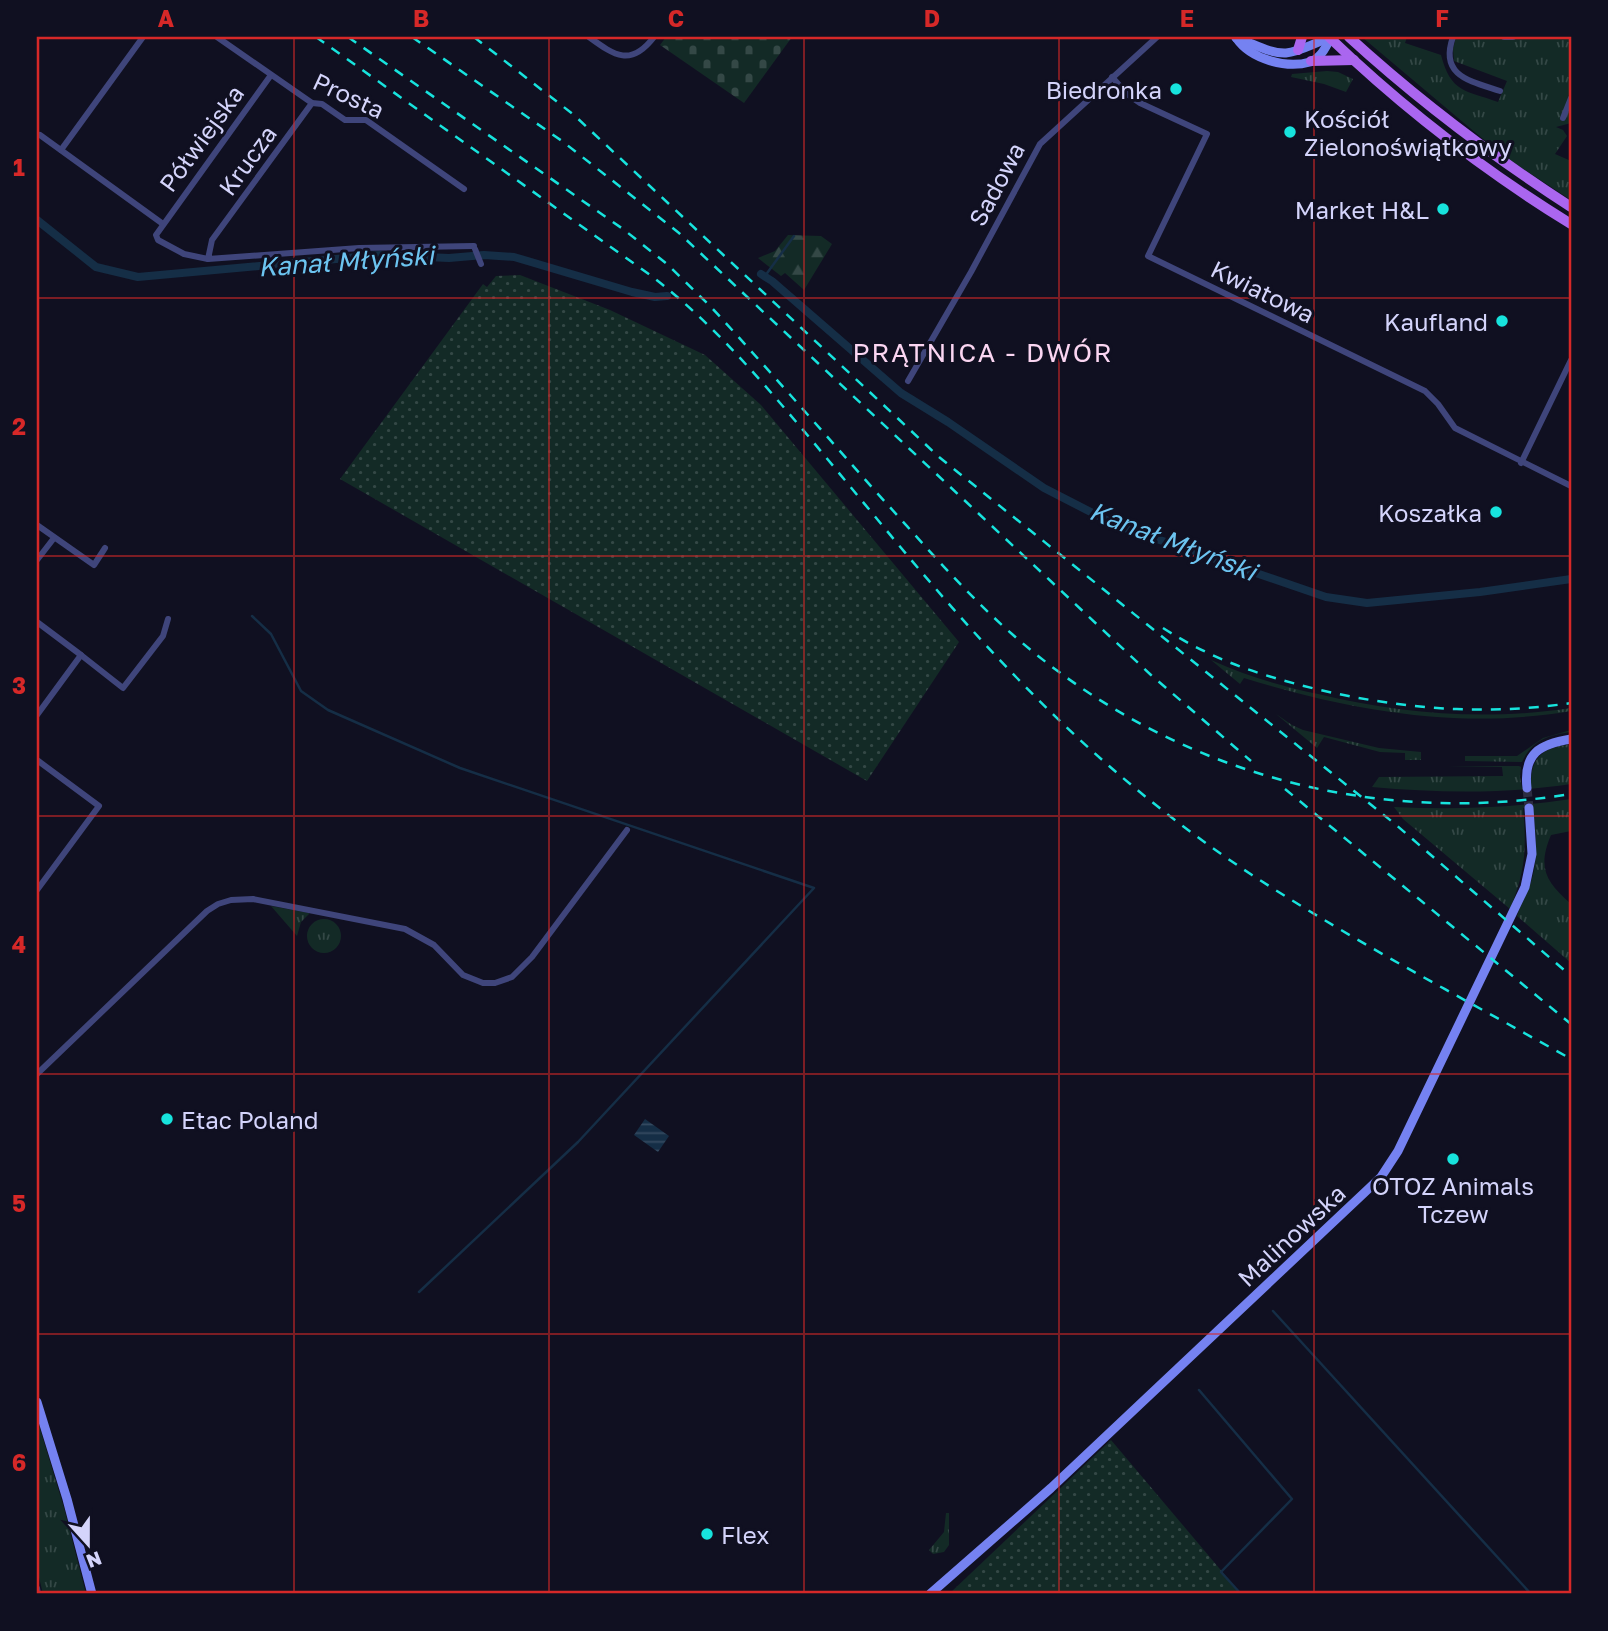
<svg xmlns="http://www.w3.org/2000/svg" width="1608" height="1631" font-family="'Golos Text',sans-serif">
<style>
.grass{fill:url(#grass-tufts)}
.forest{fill:url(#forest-firs)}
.cemetery{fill:url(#cemetery-stones)}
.park{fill:url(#park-dots)}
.water{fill:url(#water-rules)}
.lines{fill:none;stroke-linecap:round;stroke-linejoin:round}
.stream{stroke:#152e46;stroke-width:2.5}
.canal{stroke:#152e46;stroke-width:8}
.secondary-tunnel{stroke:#2d2d42;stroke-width:9;stroke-dasharray:9 4.5;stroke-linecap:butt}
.street{stroke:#3f457b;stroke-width:6}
.secondary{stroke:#7582f1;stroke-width:9}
.primary{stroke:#aa66ef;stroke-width:10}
.rail{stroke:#17e3dd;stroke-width:2.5;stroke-dasharray:10 9;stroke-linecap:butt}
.grid{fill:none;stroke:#d62828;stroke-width:2;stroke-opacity:0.55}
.poi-dot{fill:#17e3dd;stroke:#101021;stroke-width:2.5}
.labels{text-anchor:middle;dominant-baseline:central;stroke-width:6;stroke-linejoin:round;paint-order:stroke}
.poi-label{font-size:24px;fill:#d4d4fb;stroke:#101021;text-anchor:end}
.street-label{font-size:24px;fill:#d4d4fb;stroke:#101021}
.water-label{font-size:26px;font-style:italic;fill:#6cc4f0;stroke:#101021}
.neighbourhood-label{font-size:26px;letter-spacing:2px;fill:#fbd6f2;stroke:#101021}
.neatline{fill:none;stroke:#d62828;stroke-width:2.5}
.grid-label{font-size:23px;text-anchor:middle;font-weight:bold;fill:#d62828}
</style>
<defs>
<pattern id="grass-tufts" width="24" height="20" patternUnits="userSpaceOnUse" patternTransform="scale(1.75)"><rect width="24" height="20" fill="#132a26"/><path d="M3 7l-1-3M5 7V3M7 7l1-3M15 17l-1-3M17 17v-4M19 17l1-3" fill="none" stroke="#344846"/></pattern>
<pattern id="forest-firs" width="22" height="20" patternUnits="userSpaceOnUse" patternTransform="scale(1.75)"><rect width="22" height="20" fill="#132a26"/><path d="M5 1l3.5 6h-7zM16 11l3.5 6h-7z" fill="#344846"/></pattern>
<pattern id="cemetery-stones" width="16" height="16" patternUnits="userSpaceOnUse" patternTransform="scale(1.75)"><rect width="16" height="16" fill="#132a26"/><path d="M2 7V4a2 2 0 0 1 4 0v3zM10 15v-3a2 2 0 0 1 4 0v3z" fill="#344846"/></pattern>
<pattern id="park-dots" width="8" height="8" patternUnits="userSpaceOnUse" patternTransform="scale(1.75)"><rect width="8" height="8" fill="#132a26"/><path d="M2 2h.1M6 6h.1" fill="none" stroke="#344846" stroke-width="1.8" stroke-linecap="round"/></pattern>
<pattern id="water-rules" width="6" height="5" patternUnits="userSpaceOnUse" patternTransform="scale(1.75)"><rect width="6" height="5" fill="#152e46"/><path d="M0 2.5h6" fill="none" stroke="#364b62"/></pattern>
</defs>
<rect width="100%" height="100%" fill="#101021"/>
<g class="grass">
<path d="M1362 37H1407L1405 43 1441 55C1451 93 1465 90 1498 102L1507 81 1454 61 1453 49 1456 37H1571V123L1556 127 1563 130 1567 136 1555 154 1571 161V200L1502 155Z"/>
<polygon points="1327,71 1338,72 1353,79 1346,92 1324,84 1291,77 1292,74"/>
<path d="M1211 660C1246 676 1281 686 1318 694 1402 714 1485 721 1571 708V711C1461 730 1350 711 1244 678L1240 684Z"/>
<polygon points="1276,714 1292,725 1303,730 1379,748 1421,752 1421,760 1405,760 1405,753 1380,752 1324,737 1317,748"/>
<path d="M1571 730V732C1549 735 1532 740 1522 762L1465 761V756H1517L1543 738Z"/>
<path d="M1571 744V784C1503 794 1441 793 1372 787L1379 777 1503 776 1502 767 1448 766H1519L1521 767 1520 777 1522 788 1531 787C1530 756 1543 748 1571 744Z"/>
<path d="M1571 799V831L1551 835C1537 868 1546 882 1571 904V963L1517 916C1520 906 1526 896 1530 885 1539 859 1536 834 1533 807L1523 808C1527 849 1525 872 1510 909L1403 819 1394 807C1454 810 1512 808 1571 799Z"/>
<polygon points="271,906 309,913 309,914 301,922 297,936"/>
<circle cx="324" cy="936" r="17"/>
<polygon points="37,1419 64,1508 86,1594 43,1594 37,1569"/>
<polygon points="946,1513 949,1513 949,1545 944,1552 933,1554 929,1550 944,1532"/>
</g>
<polygon class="forest" points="788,235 821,236 832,244 804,290 785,273 781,276 758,258 775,251"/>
<polygon class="cemetery" points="666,37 792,37 744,103 660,45"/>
<g class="park">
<polygon points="520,275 610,310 705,355 761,405 959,642 867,781 340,479 483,284 487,287 496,276"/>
<polygon points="1111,1440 1241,1594 949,1594"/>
</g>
<polygon class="water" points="645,1119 669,1136 658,1152 634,1135"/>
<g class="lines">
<g class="stream">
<polyline points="765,276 794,236"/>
<polyline points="252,616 271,634 301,691 328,710 460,768 814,888 578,1142 419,1292"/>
<polyline points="1273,1311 1531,1594"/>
<polyline points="1199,1390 1292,1499 1221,1572 1241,1594"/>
</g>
<g class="canal">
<polyline points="37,220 96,267 138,277 380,255 449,258 484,255 514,257 632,292 655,297 667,296"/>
<polyline points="761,274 772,281 901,393 948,422 1044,488 1116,525 1326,597 1367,603 1480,592 1571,579"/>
</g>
<polyline class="secondary-tunnel" points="1527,788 1529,808"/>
<g class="street">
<polyline points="217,37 312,103 322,104 345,120 366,120 464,189"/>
<path d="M589 37C615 56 631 67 654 37"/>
<path d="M1453 37C1439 76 1470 81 1500 91"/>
<polyline points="1504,37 1513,37"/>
<polyline points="1112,77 1127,94 1140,103 1207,134 1148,256 1425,391 1438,404 1455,428 1571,486"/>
<polyline points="312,103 212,240 208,259 359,248 474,246"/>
<polyline points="1563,118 1571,98"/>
<polyline points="40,135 163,224"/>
<polyline points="61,150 143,37"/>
<polyline points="475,249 481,264"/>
<polyline points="208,259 184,254 158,240 156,235 271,75"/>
<polyline points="908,381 971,272 1040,144 1157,37"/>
<polyline points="1521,463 1571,360"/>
<polyline points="37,525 94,565 105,548"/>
<polyline points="37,560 54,538"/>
<polyline points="37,622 81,655 37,715"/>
<polyline points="81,655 123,688 163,636 168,619"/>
<polyline points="37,760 99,806 37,890"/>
<polyline points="37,1074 207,911 218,904 231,900 253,899 405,929 434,945 463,975 483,983 495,983 512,977 532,957 627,830"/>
<polyline points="37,1588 38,1594"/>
</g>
<g class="secondary">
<path d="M1236 38C1251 42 1269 54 1286 53 1300 52 1316 42 1330 38"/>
<path d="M1237 39C1251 59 1286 69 1310 62 1321 58 1326 47 1331 37"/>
<path d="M1527 788C1523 753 1540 744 1571 739"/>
<polyline points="37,1402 67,1499 92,1594"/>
<polyline points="930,1594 1051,1488 1381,1177 1398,1151 1525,887 1532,854 1529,808"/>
</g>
<g class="primary">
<path d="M1329 37C1403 108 1483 170 1571 224"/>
<path d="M1349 37C1418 100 1492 156 1571 207"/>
<polyline points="1298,50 1302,37"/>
<polyline points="1311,61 1354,60"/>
</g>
<g class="rail">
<path d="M316 37 650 275C711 321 759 378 809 437 877 518 943 602 1017 678 1088 752 1167 819 1252 875 1355 942 1464 999 1571 1059"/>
<path d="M348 37 623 229 667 264 712 308C768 369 822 431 877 493 921 541 963 591 1012 634 1167 771 1368 827 1571 794"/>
<polyline points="412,37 562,141 679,233 1151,675 1251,761"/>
<polyline points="474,37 574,115 939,457 1395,824 1571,976"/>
<path d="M1163 628C1213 660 1259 675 1316 689 1401 709 1485 716 1571 703"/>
<polyline points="1285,789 1571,1024"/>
</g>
</g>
<path class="grid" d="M294 37V1594M549 37V1594M804 37V1594M1059 37V1594M1314 37V1594M37 298H1571M37 556H1571M37 816H1571M37 1074H1571M37 1334H1571"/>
<g class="poi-dot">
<circle cx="1176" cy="89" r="7"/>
<circle cx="1290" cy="132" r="7"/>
<circle cx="1443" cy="209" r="7"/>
<circle cx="1502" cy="321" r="7"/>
<circle cx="1496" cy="512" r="7"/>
<circle cx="167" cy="1119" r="7"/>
<circle cx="1453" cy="1159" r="7"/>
<circle cx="707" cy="1534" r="7"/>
</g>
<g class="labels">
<g class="poi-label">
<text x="1162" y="89">Biedronka</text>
<text x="1304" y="118" text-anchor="start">Kościół<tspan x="1304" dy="28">Zielonoświątkowy</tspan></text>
<text x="1429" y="209">Market H&amp;L</text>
<text x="1488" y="321">Kaufland</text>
<text x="1482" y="512">Koszałka</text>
<text x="181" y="1119" text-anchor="start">Etac Poland</text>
<text x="1453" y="1185" text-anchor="middle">OTOZ Animals<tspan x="1453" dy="28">Tczew</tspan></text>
<text x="721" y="1534" text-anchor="start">Flex</text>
</g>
<g class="street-label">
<text transform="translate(349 95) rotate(25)">Prosta</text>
<text transform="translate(201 138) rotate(-54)">Półwiejska</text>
<text transform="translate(247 160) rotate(-54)">Krucza</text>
<text transform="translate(996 184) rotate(-62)">Sadowa</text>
<text transform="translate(1263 291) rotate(26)">Kwiatowa</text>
<text transform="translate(1291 1235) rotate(-43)">Malinowska</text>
</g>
<g class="water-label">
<text transform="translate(346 261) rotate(-4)">Kanał Młyński</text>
<text transform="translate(1173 541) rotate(21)">Kanał Młyński</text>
</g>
<g class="neighbourhood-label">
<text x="983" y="352">PRĄTNICA - DWÓR</text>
</g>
</g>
<rect width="1608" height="1631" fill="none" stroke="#101021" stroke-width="77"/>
<g transform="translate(88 1544) rotate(159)" stroke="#101021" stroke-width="5" paint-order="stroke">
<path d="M0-5L12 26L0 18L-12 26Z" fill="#d4d4fb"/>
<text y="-10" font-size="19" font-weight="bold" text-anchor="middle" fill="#d4d4fb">N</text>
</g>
<rect x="38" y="38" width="1532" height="1554" class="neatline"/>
<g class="grid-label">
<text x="166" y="27">A</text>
<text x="421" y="27">B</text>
<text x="676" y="27">C</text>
<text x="932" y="27">D</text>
<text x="1187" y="27">E</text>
<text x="1442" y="27">F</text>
<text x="19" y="176">1</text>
<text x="19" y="435">2</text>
<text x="19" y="694">3</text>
<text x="19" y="953">4</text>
<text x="19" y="1212">5</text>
<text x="19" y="1471">6</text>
</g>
</svg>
